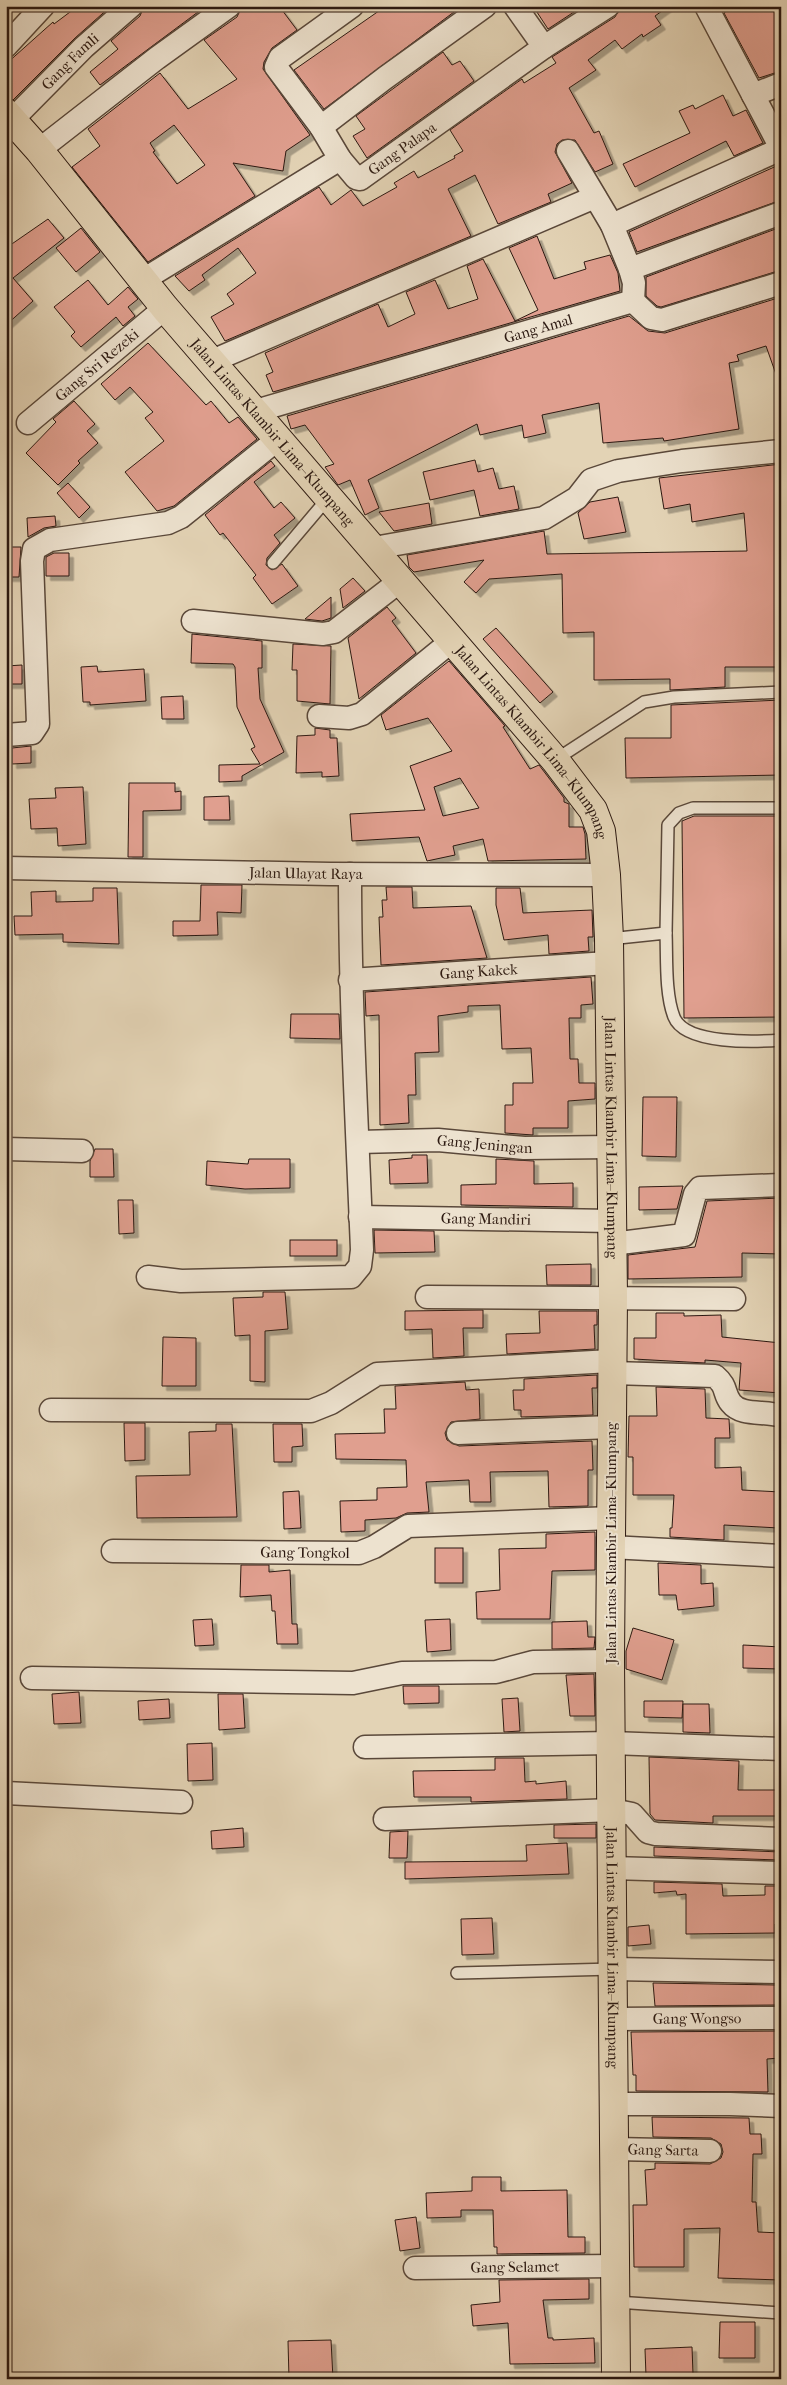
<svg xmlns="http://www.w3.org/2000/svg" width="787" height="2385" font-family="'IM FELL French Canon',serif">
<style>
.building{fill:#e09f8f;stroke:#2c1911;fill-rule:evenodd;filter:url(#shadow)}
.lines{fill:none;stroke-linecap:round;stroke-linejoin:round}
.service-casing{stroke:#5a483a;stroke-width:14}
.minor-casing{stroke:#5a483a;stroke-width:25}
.primary-casing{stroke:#2c1911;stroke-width:30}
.service{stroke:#ede2cf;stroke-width:11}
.minor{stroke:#ede2cf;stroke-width:22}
.primary{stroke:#e3d3b5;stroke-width:28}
.labels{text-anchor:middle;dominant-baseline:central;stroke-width:4;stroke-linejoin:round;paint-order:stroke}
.street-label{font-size:15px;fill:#2c1911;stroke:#ede2cf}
</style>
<defs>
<filter id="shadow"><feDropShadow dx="4.5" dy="4.5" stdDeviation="0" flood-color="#0004"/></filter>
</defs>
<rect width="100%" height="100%" fill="#e3d3b5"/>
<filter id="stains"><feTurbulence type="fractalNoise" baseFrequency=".004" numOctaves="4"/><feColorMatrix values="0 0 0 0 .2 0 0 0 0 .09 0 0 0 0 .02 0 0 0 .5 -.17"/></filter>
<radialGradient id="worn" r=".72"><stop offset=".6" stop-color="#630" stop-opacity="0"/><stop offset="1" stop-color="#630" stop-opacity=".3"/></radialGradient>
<g class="building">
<polygon points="78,6 111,6 75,38 13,100 6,98 6,64 53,22 54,24"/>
<polygon points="144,6 206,6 100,85 90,72 118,49 111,41 140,16"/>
<path d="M242 6H279L297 30 272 48 264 62 263 69 310 135 286 151 283 171 233 163 255 196 148 262 72 167 100 146 88 129 160 73 188 109 237 79 204 40 237 17ZM174 125 205 165 177 184 153 152 155 151 150 143Z"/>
<polygon points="386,6 462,6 324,109 294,70"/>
<polygon points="533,6 583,6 548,29"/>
<polygon points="621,6 669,6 655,16 661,25 643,37 642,34 622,49 615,40 588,60 596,70 569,88 594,133 599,131 613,164 595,172 575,140 562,140 557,144 555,152 572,183 548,194 551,202 498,224 475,175 448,189 471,236 225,341 211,317 234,304 227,294 256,273 238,248 202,275 205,280 189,291 175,276 319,187 331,205 351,190 363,206 397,187 394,183 414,171 418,178 455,158 454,156 463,151 450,130 522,79 524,83 556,63 552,57 615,17"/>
<polygon points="733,6 781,6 781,71 759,78 724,13"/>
<polygon points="443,52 452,65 460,61 474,81 367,158 353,136 365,129 356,116"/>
<polygon points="723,95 733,116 746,110 763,143 734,156 726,141 635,187 623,164 690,133 679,111 693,105 695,109"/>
<polygon points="781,164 781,200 637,252 629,232"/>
<polygon points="48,219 64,238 13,278 33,301 6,325 6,248"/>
<polygon points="781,227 781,270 661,307 657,306 646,296 646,277"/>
<polygon points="81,228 100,252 76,272 56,248"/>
<polygon points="537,236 554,279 586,269 584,262 610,255 618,273 620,291 273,392 266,375 273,372 265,353 378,304 388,327 415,314 406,292 435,280 448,309 478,299 467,266 483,259 515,321 538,310 509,248"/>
<polygon points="88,280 108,305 128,287 138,299 128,307 135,316 123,326 116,317 81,347 71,336 75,332 54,307"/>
<polygon points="781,297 781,379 778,380 766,346 737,355 739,361 729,363 739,429 664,441 663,438 603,443 599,403 542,415 546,433 524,438 522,425 480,435 477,424 368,480 379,508 365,515 350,480 338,485 325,467 334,464 305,425 291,429 287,416 629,316 648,331 665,333"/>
<polygon points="148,343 206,405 211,401 229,423 238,417 257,439 174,506 157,511 125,472 164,441 145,418 153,412 130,387 115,400 101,384"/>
<polygon points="74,401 95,424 87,431 98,443 78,461 80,463 58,485 26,453 56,422 53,419"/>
<polygon points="475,460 478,472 493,468 499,489 514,486 519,509 480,516 474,490 430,500 423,472"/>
<polygon points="271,461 275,466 254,482 274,508 281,502 295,518 274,535 280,543 267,558 266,565 272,570 282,564 298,586 272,604 253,578 256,575 223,533 220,535 205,515"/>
<polygon points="781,464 781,540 779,540 781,667 725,667 725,687 670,690 670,679 594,680 594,632 563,633 562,574 489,579 476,593 464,582 484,560 414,572 409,567 407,555 544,531 547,554 747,551 744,513 692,522 690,504 664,509 659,478"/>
<polygon points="68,483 90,507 79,518 57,493"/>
<polygon points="618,497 626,532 584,539 578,513 590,502"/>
<polygon points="429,503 432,524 394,531 379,512"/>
<polygon points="55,516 56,526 44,528 28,537 27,518"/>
<polygon points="6,547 21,547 19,577 6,577"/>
<polygon points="54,553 69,553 69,576 46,576 46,557"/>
<polygon points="353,578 365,591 343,608 340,589"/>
<polygon points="331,597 331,618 322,621 305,619"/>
<polygon points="387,607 396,618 392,621 416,653 359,699 348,638"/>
<polygon points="496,628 553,692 540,703 483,639"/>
<polygon points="192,634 262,641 262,668 258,668 260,699 284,752 242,776 242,781 219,782 219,765 260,764 251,749 255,747 237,707 235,667 233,664 191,663"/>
<polygon points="293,644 331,646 330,704 297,701 297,670 292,670"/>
<path d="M449 661 505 726 503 727 530 769 539 765 564 798V802L569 804V827H583L585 834 586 859 488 861 483 839 453 846 455 855 427 861 419 837 352 841 350 814 425 810 410 766 452 751 428 718 386 730 381 715ZM460 778 479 808 443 816 434 787Z"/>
<polygon points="22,665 22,684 6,684 6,666"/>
<polygon points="97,666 98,672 144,669 146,701 90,705 90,702 83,702 81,667"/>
<polygon points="183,696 184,719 162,719 161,697"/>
<polygon points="781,700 781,775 626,778 625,738 671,738 671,705"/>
<polygon points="315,728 330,730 330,738 337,738 339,776 322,777 322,772 296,773 297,736 315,735"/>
<polygon points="31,746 31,763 12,764 12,748"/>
<polygon points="129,783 175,783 175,792 181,791 181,810 143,811 143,857 128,857"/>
<polygon points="83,787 86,844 58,846 57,828 31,829 29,799 56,798 55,788"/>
<polygon points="229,796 230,820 204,820 204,797"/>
<polygon points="694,816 781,816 781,1017 684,1018 682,821"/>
<polygon points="201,885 242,885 241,913 217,912 218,935 173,936 173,921 200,921"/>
<polygon points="386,887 412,887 413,908 471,906 487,958 381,965 379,917 383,917 382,900 387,900"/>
<polygon points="93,888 117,888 119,944 63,942 63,934 15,935 14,916 32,916 31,892 56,891 56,902 93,901"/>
<polygon points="496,888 520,888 523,913 592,910 593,937 588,937 589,951 549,954 548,935 504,940 496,905"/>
<polygon points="591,977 593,1004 581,1005 581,1018 569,1018 570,1059 578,1059 579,1083 595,1083 595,1099 568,1101 568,1128 533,1128 533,1135 505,1133 505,1105 513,1105 513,1083 533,1083 531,1048 502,1049 500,1005 468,1006 468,1012 438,1016 439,1052 415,1053 416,1095 408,1095 409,1123 380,1125 379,1015 366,1016 365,992"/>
<polygon points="291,1014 339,1014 340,1039 290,1038"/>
<polygon points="643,1097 677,1097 676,1157 642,1156"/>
<polygon points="95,1149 113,1149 114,1177 90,1177 90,1161"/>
<polygon points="412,1155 427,1155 428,1183 390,1184 389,1160 412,1158"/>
<polygon points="249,1159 290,1159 290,1188 245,1189 206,1185 207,1161 248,1164"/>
<polygon points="496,1159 534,1161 534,1184 573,1183 573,1207 461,1205 461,1185 496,1184"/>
<polygon points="683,1186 677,1209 639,1210 639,1187"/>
<polygon points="781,1198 781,1254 742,1253 742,1277 628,1279 628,1255 695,1247 707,1201"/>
<polygon points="118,1200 133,1200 134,1233 119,1234"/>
<polygon points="374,1230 434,1231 435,1252 375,1253"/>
<rect x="290" y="1240" width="47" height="16"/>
<polygon points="591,1264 591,1285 547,1285 546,1265"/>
<polygon points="263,1292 285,1292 288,1329 265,1331 265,1382 250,1381 250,1335 235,1336 233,1298 263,1297"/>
<polygon points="483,1310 483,1328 463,1328 464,1356 433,1358 432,1329 405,1330 405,1311"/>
<polygon points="539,1311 597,1311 597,1325 594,1325 595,1349 507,1354 506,1334 540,1333"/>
<polygon points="656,1313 684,1313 684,1316 721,1315 722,1337 781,1343 781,1393 739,1390 741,1363 705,1360 705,1363 634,1359 634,1338 656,1338"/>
<polygon points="163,1337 196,1338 196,1386 162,1386"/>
<polygon points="597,1375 597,1388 592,1388 593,1415 521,1417 521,1410 514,1410 513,1390 524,1390 524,1379"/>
<polygon points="465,1382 466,1390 479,1389 480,1419 451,1422 445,1433 447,1440 459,1446 592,1441 593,1470 588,1470 588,1506 549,1507 548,1471 490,1472 491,1502 470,1502 469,1480 426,1482 429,1512 407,1513 396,1518 365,1520 365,1531 341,1532 340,1501 377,1500 377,1488 407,1487 406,1460 336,1459 335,1434 385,1433 384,1409 396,1409 395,1386"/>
<polygon points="656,1387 705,1389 706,1418 729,1419 730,1438 715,1438 715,1468 741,1467 742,1490 781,1492 779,1528 724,1525 724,1540 670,1537 670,1528 672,1528 674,1495 633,1495 633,1457 628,1457 629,1416 657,1416"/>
<polygon points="124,1423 145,1423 145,1460 125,1461"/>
<polygon points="216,1424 232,1424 237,1517 137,1518 136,1476 190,1475 189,1432 216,1431"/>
<polygon points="273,1424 302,1424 303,1446 292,1447 292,1462 274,1462"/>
<polygon points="299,1491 301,1528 284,1529 283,1492"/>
<polygon points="595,1532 595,1570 552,1571 550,1619 477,1619 476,1592 500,1590 499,1549 546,1548 546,1534"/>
<rect x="435" y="1548" width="28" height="35"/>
<polygon points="658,1563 701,1565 701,1584 713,1583 714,1606 678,1610 676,1595 659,1595"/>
<polygon points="241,1565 269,1565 269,1572 290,1570 292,1624 297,1624 298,1644 277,1644 275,1611 272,1611 271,1595 240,1597"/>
<polygon points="212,1619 214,1645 195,1646 193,1620"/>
<polygon points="450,1619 451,1650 427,1652 425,1620"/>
<polygon points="587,1621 588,1637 595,1637 594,1648 552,1649 552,1622"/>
<polygon points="633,1628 674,1640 662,1680 626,1669 626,1651"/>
<polygon points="743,1645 781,1647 780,1669 743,1668"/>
<polygon points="594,1674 595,1716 570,1716 566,1675"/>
<polygon points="403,1686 439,1686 439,1703 404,1704"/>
<polygon points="79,1692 81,1723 54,1724 52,1694"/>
<polygon points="218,1694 243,1694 245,1728 219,1730"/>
<polygon points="518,1698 520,1731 504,1732 502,1699"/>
<polygon points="169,1699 170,1718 139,1720 138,1701"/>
<polygon points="644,1701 683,1701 682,1718 644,1717"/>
<polygon points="683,1704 709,1704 710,1733 683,1732"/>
<polygon points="212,1743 213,1780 188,1781 187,1744"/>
<polygon points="649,1757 739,1761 738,1790 777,1790 777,1816 713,1816 713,1823 655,1820 650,1814"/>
<polygon points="495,1758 524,1758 525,1782 536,1781 536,1784 566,1781 567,1799 471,1802 471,1797 414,1797 413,1771 495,1770"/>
<polygon points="596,1824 596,1838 554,1838 554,1825"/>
<polygon points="243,1828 244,1847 212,1849 211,1831"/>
<polygon points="408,1831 407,1858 389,1858 390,1832"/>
<polygon points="567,1843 569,1874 405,1879 405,1862 527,1861 526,1845"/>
<polygon points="654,1847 781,1852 780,1860 654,1856"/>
<polygon points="654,1882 722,1884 723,1896 765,1895 765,1886 780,1886 781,1924 775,1924 775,1933 686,1934 686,1894 677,1895 676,1891 654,1893"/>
<polygon points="492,1918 494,1954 462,1955 461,1919"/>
<polygon points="649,1925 651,1944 628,1946 628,1927"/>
<polygon points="653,1983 777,1985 778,2005 655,2006"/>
<polygon points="781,2031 780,2058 767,2059 768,2092 636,2091 636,2075 633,2075 631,2032"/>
<polygon points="652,2117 749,2118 750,2134 761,2134 762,2154 753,2154 752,2202 756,2202 758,2232 781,2233 781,2280 718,2278 720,2228 684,2229 684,2267 634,2267 633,2205 647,2205 645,2170 655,2169 655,2163 710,2164 721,2158 723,2152 721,2144 711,2138 653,2137"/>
<polygon points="472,2177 501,2177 501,2191 567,2190 568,2237 585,2237 585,2253 497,2254 497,2247 494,2247 493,2210 461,2210 461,2217 427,2218 426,2193 472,2191"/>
<polygon points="416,2217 420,2248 400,2251 395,2220"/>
<polygon points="589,2279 589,2299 543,2300 548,2338 553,2338 553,2340 594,2338 595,2363 510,2364 508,2323 473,2326 471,2305 500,2302 499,2280"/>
<polygon points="720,2322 755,2322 755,2358 719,2358"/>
<polygon points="331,2340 333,2379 289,2379 288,2341"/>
<polygon points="692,2347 693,2374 646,2376 645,2349"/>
</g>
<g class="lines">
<defs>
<g id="service">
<polyline points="273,563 328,498"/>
<polyline points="555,760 644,702 674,697 781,692"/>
<polyline points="666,933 668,825 679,813 693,808 781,808"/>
<path d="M609 939 666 933C667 958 665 994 674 1017 685 1045 756 1042 781 1040"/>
<polyline points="457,1973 613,1969"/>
<polyline points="616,2302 781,2313"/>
</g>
<g id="minor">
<polyline points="352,6 280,58 276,67 321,127 385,78 485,6"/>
<polyline points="515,6 544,47"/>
<polyline points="706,6 781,148"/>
<polyline points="6,46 43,6"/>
<polyline points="753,95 781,84"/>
<path id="s1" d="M6 126 84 47 131 6"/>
<path id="s2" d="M321 127 340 159 356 178 360 179 544 47 608 6"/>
<polyline points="39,150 157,58 229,6"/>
<polyline points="568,151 612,225 630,269"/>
<polyline points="612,225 781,149"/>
<polyline points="143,280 340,159"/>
<polyline points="633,301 651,318 662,320 781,283"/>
<polyline points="212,361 595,197"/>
<path id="s3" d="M256 411 633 301 634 283 630 269 781 213"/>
<path id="s4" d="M28 423 165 308"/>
<polyline points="374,548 544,518 577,498 591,480 618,471 682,461 781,451"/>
<polyline points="193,621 323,634 334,632 400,581"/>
<polyline points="319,716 349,718 362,714 453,640"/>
<polyline points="6,735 32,733 38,724 32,561 34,549 50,540 168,523 181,517 278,439"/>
<path id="s5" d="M6 868 330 874 606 875"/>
<path id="s6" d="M350 980 608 963"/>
<path id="s7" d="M359 1142 438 1140 524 1148 611 1147"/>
<polyline points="6,1149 82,1151"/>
<path id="s8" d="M360 1217 612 1221"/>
<polyline points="612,1244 684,1235 695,1194 700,1188 781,1185"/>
<path d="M148 1277 181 1281 351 1277 360 1266 362 1250C357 1125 350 1000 350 874"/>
<polyline points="427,1297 734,1299"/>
<path d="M612 1373 715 1376C728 1387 723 1393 731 1403 742 1417 765 1410 781 1416"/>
<polyline points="51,1410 311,1411 331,1403 377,1374 611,1361"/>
<polyline points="458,1433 611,1427"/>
<polyline points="610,1547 781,1556"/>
<path id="s9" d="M113 1551 359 1553 374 1547 408 1526 612 1518"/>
<polyline points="32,1678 353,1683 402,1673 496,1672 533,1662 610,1661"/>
<polyline points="365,1747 611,1743 781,1749"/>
<polyline points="6,1793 181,1802"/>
<polyline points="385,1819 612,1810 632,1814 648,1832 656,1834 781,1839"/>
<polyline points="612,1868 781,1873"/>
<polyline points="613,1969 781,1972"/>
<path id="s10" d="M613 2019 781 2018"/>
<polyline points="614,2104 730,2104 781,2106"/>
<path id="s11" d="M615 2149 710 2151"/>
<path id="s12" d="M415 2268 616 2266"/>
</g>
<g id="primary">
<path id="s13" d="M6 113 39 150 165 308 555 760 593 810 601 831 606 875 609 939 613 1297 610 1661 616 2379"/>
</g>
</defs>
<use href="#service" class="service-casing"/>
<use href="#minor" class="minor-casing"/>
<use href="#primary" class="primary-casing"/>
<use href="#service" class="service"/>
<use href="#minor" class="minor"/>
<use href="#primary" class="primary"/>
</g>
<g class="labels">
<g class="street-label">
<text stroke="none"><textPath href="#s1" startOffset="91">Gang Famli</textPath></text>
<text stroke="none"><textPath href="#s2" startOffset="118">Gang Palapa</textPath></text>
<text stroke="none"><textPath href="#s3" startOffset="294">Gang Amal</textPath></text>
<text stroke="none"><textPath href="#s4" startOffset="90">Gang Sri Rezeki</textPath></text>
<text stroke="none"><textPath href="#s13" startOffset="416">Jalan Lintas Klambir Lima–Klumpang</textPath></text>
<text stroke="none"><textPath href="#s13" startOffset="821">Jalan Lintas Klambir Lima–Klumpang</textPath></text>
<text stroke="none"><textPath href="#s5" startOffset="300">Jalan Ulayat Raya</textPath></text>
<text stroke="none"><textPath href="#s6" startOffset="129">Gang Kakek</textPath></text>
<text stroke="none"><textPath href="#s13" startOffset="1241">Jalan Lintas Klambir Lima–Klumpang</textPath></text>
<text stroke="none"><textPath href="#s7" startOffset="126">Gang Jeningan</textPath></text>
<text stroke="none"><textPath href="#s8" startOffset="126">Gang Mandiri</textPath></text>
<text transform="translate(611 1543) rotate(-90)">Jalan Lintas Klambir Lima–Klumpang</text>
<text stroke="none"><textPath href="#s9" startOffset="192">Gang Tongkol</textPath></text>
<text stroke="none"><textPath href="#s13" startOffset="2051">Jalan Lintas Klambir Lima–Klumpang</textPath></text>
<text stroke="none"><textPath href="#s10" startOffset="84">Gang Wongso</textPath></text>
<text stroke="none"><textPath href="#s11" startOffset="48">Gang Sarta</textPath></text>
<text stroke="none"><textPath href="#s12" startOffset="100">Gang Selamet</textPath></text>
</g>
</g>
<rect width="787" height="2385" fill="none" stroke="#e3d3b5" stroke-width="25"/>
<rect x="8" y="8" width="772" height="2370" fill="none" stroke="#2c1911" stroke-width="2.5"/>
<rect x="12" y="12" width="762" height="2360" fill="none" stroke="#2c1911"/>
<rect width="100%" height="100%" filter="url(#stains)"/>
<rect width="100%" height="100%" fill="url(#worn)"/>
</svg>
